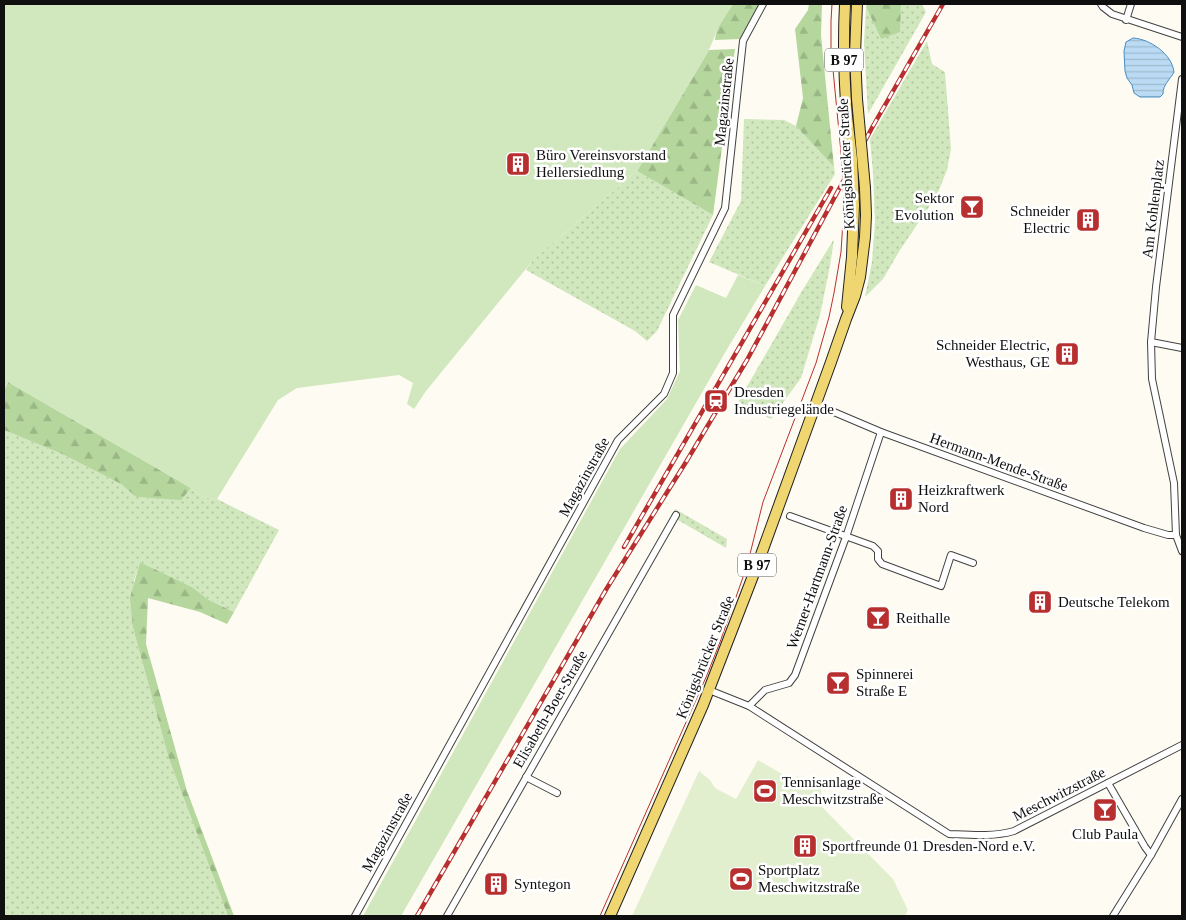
<svg xmlns="http://www.w3.org/2000/svg" width="1186" height="920" font-family="'Times New Roman',serif">
<style>
.grass{fill:url(#grass-dots)}
.forest{fill:url(#forest-firs)}
.garden{fill:#d1e7bd}
.pitch{fill:#e2efcf}
.water{fill:url(#water-rules);stroke:#458dc5}
.lines{fill:none;stroke-linecap:round;stroke-linejoin:round}
.minor-casing{stroke:#424242;stroke-width:8}
.primary-casing{stroke:#202020;stroke-width:12}
.minor{stroke:#fff;stroke-width:6}
.primary{stroke:#f0d671;stroke-width:10}
.tram{stroke:#b82f30;stroke-width:1}
.rail-casing{stroke:#b82f30;stroke-width:4.5}
.rail{stroke:#fff;stroke-width:2.5;stroke-dasharray:8;stroke-linecap:butt}
.primary-bridge-casing{stroke:#202020;stroke-width:12;stroke-linecap:butt}
.primary-bridge{stroke:#f0d671;stroke-width:10}
.labels{text-anchor:middle;dominant-baseline:central;stroke-width:5;stroke-linejoin:round;paint-order:stroke}
.shield{fill:#fff;stroke:#575757;stroke-width:1}
.shield-label{font-size:14px;font-weight:bold;fill:#0f0f0f}
.street-label{font-size:15px;fill:#0f0f0f;stroke:#fff}
.poi-label{font-size:15px;fill:#0f0f0f;stroke:#fff;text-anchor:start}
</style>
<defs>
<pattern id="grass-dots" width="8" height="8" patternUnits="userSpaceOnUse" patternTransform="scale(1.25)"><rect width="8" height="8" fill="#d1e7bd"/><path d="M2 2h.1M6 6h.1" fill="none" stroke="#b2c5a1" stroke-width="1.8" stroke-linecap="round"/></pattern>
<pattern id="forest-firs" width="22" height="20" patternUnits="userSpaceOnUse" patternTransform="scale(1.25)"><rect width="22" height="20" fill="#b5d79d"/><path d="M5 1l3.5 6h-7zM16 11l3.5 6h-7z" fill="#9ab786"/></pattern>
<pattern id="water-rules" width="6" height="5" patternUnits="userSpaceOnUse" patternTransform="scale(1.25)"><rect width="6" height="5" fill="#badbf3"/><path d="M0 2.5h6" fill="none" stroke="#9fbbcf"/></pattern>
</defs>
<rect width="100%" height="100%" fill="#fefcf2"/>
<g class="grass">
<polygon points="901,4 922,4 926,12 868,114 864,43 866,7 881,39 901,9"/>
<polygon points="927,41 932,64 945,72 951,149 947,170 937,195 900,250 883,279 865,297 872,262 875,222 873,173 870,139"/>
<polygon points="744,119 784,120 796,126 834,167 835,174 765,286 709,262 741,201"/>
<polygon points="637,171 713,215 657,331 647,341 635,331 526,270 534,259"/>
<polygon points="834,239 830,266 820,315 801,378 771,419 738,402 802,291"/>
<path d="M4 430 62 454 121 484 136 497 181 499 191 488C201 496 203 498 217 499L279 530 234 612 209 600 192 587 140 562 134 581 133 628 169 759 228 916H4Z"/>
<polygon points="675,509 727,539 726,548 671,516"/>
</g>
<g class="forest">
<path d="M733 4H759L740 39 715 40C716 26 726 15 733 4Z"/>
<polygon points="809,4 822,4 821,35 834,167 796,126 803,98 795,29 808,10"/>
<polygon points="867,4 901,4 900,32 881,39 866,7"/>
<polygon points="735,49 713,215 637,171 709,50"/>
<polygon points="8,382 191,488 181,500 136,497 121,484 62,454 4,430 4,391"/>
<polygon points="140,562 192,587 209,600 234,612 227,624 200,612 148,598 146,644 187,791 234,916 228,916 169,759 133,628 130,598"/>
</g>
<g class="garden">
<path d="M4 4H733L718 28 709 50 637 171 534 259 426 391 414 409 407 404 413 383 399 375 297 388 278 400 217 499C203 498 201 496 191 488L8 382 4 391Z"/>
<polygon points="738,275 765,286 723,356 401,916 363,916 620,449 667,399 680,371 678,320 696,285 726,298"/>
</g>
<polygon class="pitch" points="758,760 794,781 797,776 821,789 822,807 893,879 908,910 905,916 632,916 699,771 710,780 715,788 736,799"/>
<path class="water" d="M1133 38C1150 39 1172 54 1174 72 1170 80 1163 84 1163 94L1160 97H1140L1134 93 1132 85 1127 78 1125 71 1124 51 1126 42Z"/>
<g class="lines">
<defs>
<g id="minor">
<polyline points="1101,4 1103,7 1112,14 1182,37"/>
<polyline points="1126,20 1131,4"/>
<polyline points="1182,79 1156,287 1151,342 1152,379 1174,483 1176,535 1182,551"/>
<polyline points="1151,342 1182,348"/>
<polyline points="815,404 881,432 1144,528 1168,535 1176,535"/>
<polyline points="790,516 873,546 878,551 878,559 882,564 941,586 951,555 973,563"/>
<path d="M709 690 749 706 949 834C971 835 993 837 1014 831L1182 745"/>
<polyline points="749,706 765,690 789,683 795,675 846,537 881,432"/>
<polyline points="526,777 557,793"/>
<polyline points="1108,783 1145,847 1151,855"/>
<polyline points="355,916 618,440 664,394 673,373 673,315 725,208 743,41 763,4"/>
<polyline points="447,916 676,515"/>
<polyline points="1113,916 1151,855 1182,799"/>
</g>
<g id="primary">
<path d="M845 4C843 42 844 78 847 116"/>
<polyline points="857,99 855,54 857,4"/>
<polyline points="847,307 852,257 854,205"/>
<polyline points="610,916 703,705 758,563 831,362 846,319 855,296 860,277 865,237 866,215 865,188"/>
</g>
</defs>
<use href="#minor" class="minor-casing"/>
<use href="#primary" class="primary-casing"/>
<use href="#minor" class="minor"/>
<use href="#primary" class="primary"/>
<polyline class="tram" points="600,916 707,675 720,642 747,566 763,502 816,363 829,317 834,293 841,252 844,205 842,163 831,49 831,21 832,4"/>
<defs>
<g id="rail">
<polyline points="624,547 831,188"/>
<polyline points="417,916 607,588 686,462 747,360 873,126 943,4"/>
</g>
</defs>
<use href="#rail" class="rail-casing"/>
<use href="#rail" class="rail"/>
<defs>
<g id="primary-bridge">
<polyline points="857,99 865,188"/>
<polyline points="847,116 852,159 854,205"/>
</g>
</defs>
<use href="#primary-bridge" class="primary-bridge-casing"/>
<use href="#primary-bridge" class="primary-bridge"/>
</g>
<defs>
<symbol id="building-square" viewBox="-11 -11 22 22"><rect x="-9" y="-9" width="18" height="18" rx="4" fill="#b82f30" stroke="#fff"/><path d="M-4-6H4V6H1V3H-1V6H-4ZM-2.5-4.3h1.7v1.8h-1.7ZM.8-4.3h1.7v1.8H.8ZM-2.5-1h1.7V.8h-1.7ZM.8-1h1.7V.8H.8Z" fill="#fff"/></symbol>
<symbol id="bar-square" viewBox="-11 -11 22 22"><rect x="-9" y="-9" width="18" height="18" rx="4" fill="#b82f30" stroke="#fff"/><path d="M-6-5H6L.8 .8V4.5H3.5V6h-7V4.5H-.8V.8Z" fill="#fff"/></symbol>
<symbol id="station-square" viewBox="-11 -11 22 22"><rect x="-9" y="-9" width="18" height="18" rx="4" fill="#b82f30" stroke="#fff"/><path d="M-3-6H3Q5-6 5-4V2Q5 4 3 4L4.5 6H3L1.5 4h-3L-3 6H-4.5L-3 4Q-5 4-5 2V-4Q-5-6-3-6ZM-3.5-4v3h7v-3ZM-3.5 1v1.5H-2V1ZM2 1v1.5H3.5V1Z" fill="#fff"/></symbol>
<symbol id="stadium-square" viewBox="-11 -11 22 22"><rect x="-9" y="-9" width="18" height="18" rx="4" fill="#b82f30" stroke="#fff"/><path d="M0-5a6.5 5 0 1 0 0 10a6.5 5 0 1 0 0-10ZM-3.5-1.8h7v3.6h-7Z" fill="#fff"/></symbol>
</defs>
<g fill-rule="evenodd">
<use href="#building-square" x="504" y="150" width="28" height="28"/>
<use href="#bar-square" x="958" y="193" width="28" height="28"/>
<use href="#building-square" x="1074" y="206" width="28" height="28"/>
<use href="#building-square" x="1053" y="340" width="28" height="28"/>
<use href="#station-square" x="702" y="387" width="28" height="28"/>
<use href="#building-square" x="887" y="485" width="28" height="28"/>
<use href="#building-square" x="1026" y="588" width="28" height="28"/>
<use href="#bar-square" x="864" y="604" width="28" height="28"/>
<use href="#bar-square" x="824" y="669" width="28" height="28"/>
<use href="#stadium-square" x="751" y="777" width="28" height="28"/>
<use href="#bar-square" x="1091" y="796" width="28" height="28"/>
<use href="#building-square" x="791" y="832" width="28" height="28"/>
<use href="#stadium-square" x="727" y="865" width="28" height="28"/>
<use href="#building-square" x="482" y="870" width="28" height="28"/>
</g>
<g class="labels">
<g class="shield">
<rect x="825" y="48.5" width="38" height="23" rx="4"/>
<rect x="738" y="553.5" width="38" height="23" rx="4"/>
</g>
<g class="shield-label">
<text x="844" y="60">B 97</text>
<text x="757" y="565">B 97</text>
</g>
<g class="street-label">
<text transform="translate(724 102) rotate(-84)">Magazinstraße</text>
<text transform="translate(846 164) rotate(-93)">Königsbrücker Straße</text>
<text transform="translate(1153 209) rotate(-83)">Am Kohlenplatz</text>
<text transform="translate(999 462) rotate(20)">Hermann-Mende-Straße</text>
<text transform="translate(584 477) rotate(-61)">Magazinstraße</text>
<text transform="translate(817 577) rotate(-70)">Werner-Hartmann-Straße</text>
<text transform="translate(705 657) rotate(-68)">Königsbrücker Straße</text>
<text transform="translate(550 709) rotate(-60)">Elisabeth-Boer-Straße</text>
<text transform="translate(1059 794) rotate(-27)">Meschwitzstraße</text>
<text transform="translate(387 832) rotate(-61)">Magazinstraße</text>
</g>
<g class="poi-label">
<text x="536" y="155">Büro Vereinsvorstand<tspan x="536" dy="17">Hellersiedlung</tspan></text>
<text x="954" y="198" text-anchor="end">Sektor<tspan x="954" dy="17">Evolution</tspan></text>
<text x="1070" y="211" text-anchor="end">Schneider<tspan x="1070" dy="17">Electric</tspan></text>
<text x="1050" y="345" text-anchor="end">Schneider Electric,<tspan x="1050" dy="17">Westhaus, GE</tspan></text>
<text x="734" y="392">Dresden<tspan x="734" dy="17">Industriegelände</tspan></text>
<text x="918" y="490">Heizkraftwerk<tspan x="918" dy="17">Nord</tspan></text>
<text x="1058" y="602">Deutsche Telekom</text>
<text x="896" y="618">Reithalle</text>
<text x="856" y="674">Spinnerei<tspan x="856" dy="17">Straße E</tspan></text>
<text x="782" y="782">Tennisanlage<tspan x="782" dy="17">Meschwitzstraße</tspan></text>
<text x="1105" y="834" text-anchor="middle">Club Paula</text>
<text x="822" y="846">Sportfreunde 01 Dresden-Nord e.V.</text>
<text x="758" y="870">Sportplatz<tspan x="758" dy="17">Meschwitzstraße</tspan></text>
<text x="514" y="884">Syntegon</text>
</g>
</g>
<rect width="1186" height="920" fill="none" stroke="#0f0f0f" stroke-width="10"/>
</svg>
